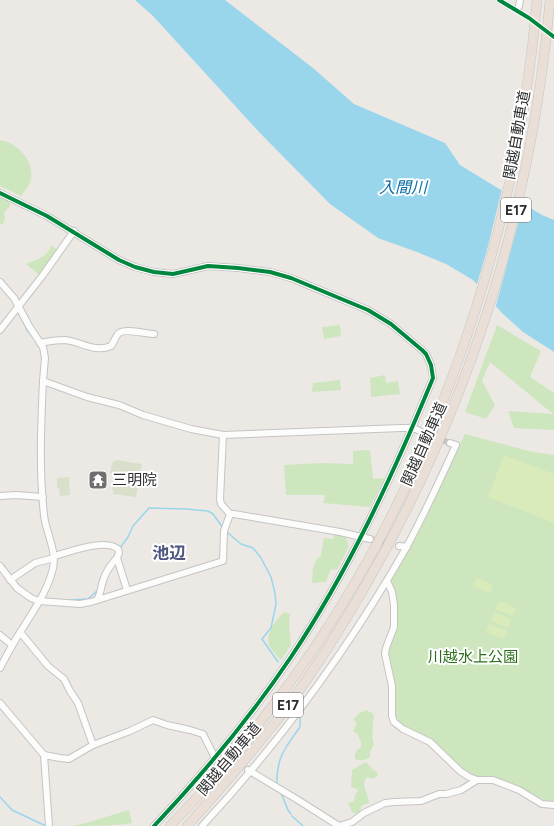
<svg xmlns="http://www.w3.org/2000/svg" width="554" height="826" font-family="Figtree,'Noto Sans JP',sans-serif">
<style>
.green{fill:#cee6be}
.cemetery{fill:#d8e0cc}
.pitch{fill:#d9eabb}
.water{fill:#99d6ec}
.pier{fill:#ece8e4}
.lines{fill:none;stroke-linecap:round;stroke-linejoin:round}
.stream{stroke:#99d6ec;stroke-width:1.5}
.minor-tunnel{stroke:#c6c3c0;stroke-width:6;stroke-dasharray:6 3;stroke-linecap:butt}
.minor-casing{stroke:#c5c4c5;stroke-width:8}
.highway-casing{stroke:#c6c5c4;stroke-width:10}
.minor{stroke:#fcfcfb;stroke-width:6}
.highway{stroke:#eadfd6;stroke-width:9}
.cycleway-casing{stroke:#fff;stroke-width:6}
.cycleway{stroke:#00873e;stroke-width:4}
.labels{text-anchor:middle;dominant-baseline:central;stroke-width:4;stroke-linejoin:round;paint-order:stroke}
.shield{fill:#fff;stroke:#6d6d6d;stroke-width:1}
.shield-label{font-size:14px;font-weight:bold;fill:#2e2e2e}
.street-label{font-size:15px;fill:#2e2e2e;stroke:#fff}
.poi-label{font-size:15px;fill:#2e2e2e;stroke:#fff;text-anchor:start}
.park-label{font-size:15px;fill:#2c6e1b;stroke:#fff}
.water-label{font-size:16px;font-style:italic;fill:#0d6fa3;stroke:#fff}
.quarter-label{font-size:17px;font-weight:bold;fill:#4d5680;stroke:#fff}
</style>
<rect width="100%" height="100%" fill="#ece8e4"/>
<g class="green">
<path d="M0 140C18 143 34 160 31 180 29 186 25 191 21 196L0 186Z"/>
<polygon points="0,197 5,198 10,203 10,206 7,209 4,213 5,218 3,224 0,224"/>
<path d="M51 245 58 250 39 275 26 264C35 260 50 256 51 245Z"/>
<polygon points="340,325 341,336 324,339 322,327"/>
<polygon points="497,325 541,351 530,377 554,393 554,430 514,428 508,411 553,414 490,362 482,381 495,405 486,419 465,412"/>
<polygon points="385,375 386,383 398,381 400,394 371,397 370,378"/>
<polygon points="340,380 341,390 312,392 313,383"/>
<polygon points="465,434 533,452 554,455 554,802 546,801 524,789 493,778 476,777 467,773 434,742 403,726 397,718 394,709 395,684 389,658 388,650 396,629 391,578 438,489"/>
<polygon points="370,450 373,479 385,478 370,507 323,503 325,495 286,495 284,465 322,463 353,464 353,451"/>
<polygon points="335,533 345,535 349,546 337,570 332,569 330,571 326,582 312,583 313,568 316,560 321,555 324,538 333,539"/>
<path d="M284 612 290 614 289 625 291 645 281 660C277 656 273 652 270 647 264 636 276 619 284 612Z"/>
<path d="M366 710 372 713 374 716C373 724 371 737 374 744L370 752V757C365 761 360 761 355 759 354 753 356 750 361 747V742L357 733 353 732 357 723 353 720 355 717H357V715C359 713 363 712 366 710Z"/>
<path d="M366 762 373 770 376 771 378 774 376 777 373 779 367 777C360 786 369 793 369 803L361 806 360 812 356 814 352 812 348 803 354 801 355 795 358 791 357 789 351 787 352 770Z"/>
<path d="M129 810 132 823C116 826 90 826 72 826L86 823Z"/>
</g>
<g class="cemetery">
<polygon points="116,460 142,464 136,497 113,494 114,491 112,490 114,474 110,473 112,463"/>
<polygon points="69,477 70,495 60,496 59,488 57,488 57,478"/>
</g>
<g class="pitch">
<polygon points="504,455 554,474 554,523 488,497"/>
<polygon points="477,578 493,585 490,593 473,586"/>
<polygon points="499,601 516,608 513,616 495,609"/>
<polygon points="494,612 511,619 508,628 491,621"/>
<polygon points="489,624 507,631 503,639 486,632"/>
</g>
<polygon class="water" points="135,0 225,0 313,68 354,104 445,143 460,165 542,215 554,220 554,352 523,332 502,313 473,280 446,264 417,252 378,238 330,204 259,132 153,16"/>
<polygon class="pier" points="502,189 524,202 495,309 476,287 486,254"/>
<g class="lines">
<g class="stream">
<polyline points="18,311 27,330 34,338"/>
<polyline points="227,532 241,544 253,548 261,558 271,577 275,593 276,604 271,628 262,639 278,662"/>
<polyline points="120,548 128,537 133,526 149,508 186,509 208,511 213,514 223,528"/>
<polyline points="24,591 38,598"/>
<polyline points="69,600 88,599 98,590"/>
<path d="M277 784C276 757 286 747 300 727V717"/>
<polyline points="281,793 288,810 291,814"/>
<polyline points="0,797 12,810 46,826"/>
<polyline points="292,816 303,826"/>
</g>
<g class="minor-tunnel">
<polyline points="418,430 450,443"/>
<polyline points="370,539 399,546"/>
<polyline points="224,755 247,770"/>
</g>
<defs>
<g id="minor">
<polyline points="519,6 520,0"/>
<path d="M0 193 47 216 119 260 135 267 154 272 173 274 208 266 238 268 270 272 291 278 368 310 391 324 422 350 426 354 431 365 433 378C393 475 349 570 291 657 250 718 204 773 154 826"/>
<polyline points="0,282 14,298 29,326 43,347 45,358 43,381 87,397 119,405 143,415 191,429 223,435 401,428 413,428 418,430"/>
<polyline points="0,330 43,275 74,231"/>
<path d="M40 343C49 341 57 340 65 340 82 342 95 353 111 346 114 343 116 335 119 333 126 328 146 334 154 334"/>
<polyline points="223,435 220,499 221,504 230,514 234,514 340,532 370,539"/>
<polyline points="0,496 16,495 43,497"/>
<polyline points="399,546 407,547"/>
<path d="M54 556C70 552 104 538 118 549L119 553 117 558 115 560C110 566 105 573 103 581 100 589 102 591 97 600"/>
<polyline points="117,558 127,590"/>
<polyline points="0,566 17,588 31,598 39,601 80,604 91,602 223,561 224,531 230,514"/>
<polyline points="10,580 35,563 54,558"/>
<polyline points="387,581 392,592 394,605 394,627 386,648 385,654 392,686 392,716 394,722 403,729 430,742 460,771 469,777 477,780 493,780 519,790 542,804 554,805"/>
<polyline points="20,632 48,666 64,679 70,691 78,703 93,745"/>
<polyline points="0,635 12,645"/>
<path d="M0 668C7 655 13 643 21 631 33 611 48 591 53 568 57 551 46 533 44 515 39 470 41 425 43 381"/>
<polyline points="0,703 44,755 49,826"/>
<polyline points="44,755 60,758 69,759 93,745 130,731 153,720 167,725 190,730 203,734 215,758"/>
<polyline points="248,770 298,800 339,826"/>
<path d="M202 826C280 742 349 648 406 548 424 515 440 480 456 445L450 443"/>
<polyline points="339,826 352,822 364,813 385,803 394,802 421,801 439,794 446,794 461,790 477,780"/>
</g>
<g id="highway">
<path d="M170 826C187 808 204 790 220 772 242 747 261 721 281 695 429 496 516 246 537 0"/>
<path d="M187 826C223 786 258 745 291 702 317 666 341 628 363 590 469 409 532 208 550 0"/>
</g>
</defs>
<use href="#minor" class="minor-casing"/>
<use href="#highway" class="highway-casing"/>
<use href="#minor" class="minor"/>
<use href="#highway" class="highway"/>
<defs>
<g id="cycleway">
<polyline points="499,0 529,18 554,37"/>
<path d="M0 193 47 216 119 260 135 267 154 272 173 274 208 266 238 268 270 272 291 278 368 310 391 324 422 350 426 354 431 365 433 378C393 475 349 570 291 657 250 718 204 773 154 826"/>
</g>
</defs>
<use href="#cycleway" class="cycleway-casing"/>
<use href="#cycleway" class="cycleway"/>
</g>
<defs>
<symbol id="temple-square" viewBox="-11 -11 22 22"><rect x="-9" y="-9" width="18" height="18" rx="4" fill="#706f6e" stroke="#fff"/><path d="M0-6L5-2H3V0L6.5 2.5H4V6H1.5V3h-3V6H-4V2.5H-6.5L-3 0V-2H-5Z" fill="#fff"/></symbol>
</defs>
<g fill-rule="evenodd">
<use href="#temple-square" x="87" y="469" width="22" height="22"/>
</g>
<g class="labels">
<g class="shield">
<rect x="501" y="198" width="30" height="24" rx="3"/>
<rect x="273" y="693" width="30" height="24" rx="3"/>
</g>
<g class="shield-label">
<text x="516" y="210">E17</text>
<text x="288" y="705">E17</text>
</g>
<g class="street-label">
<text transform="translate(517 135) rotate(-80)">関越自動車道</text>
<text transform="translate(424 444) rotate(-66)">関越自動車道</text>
<text transform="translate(229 759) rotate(-50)">関越自動車道</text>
</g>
<g class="poi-label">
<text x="112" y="480">三明院</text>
</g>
<g class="park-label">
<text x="473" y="657">川越水上公園</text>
</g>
<g class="water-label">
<text x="403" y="187">入間川</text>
</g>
<g class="quarter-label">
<text x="169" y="553">池辺</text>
</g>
</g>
</svg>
